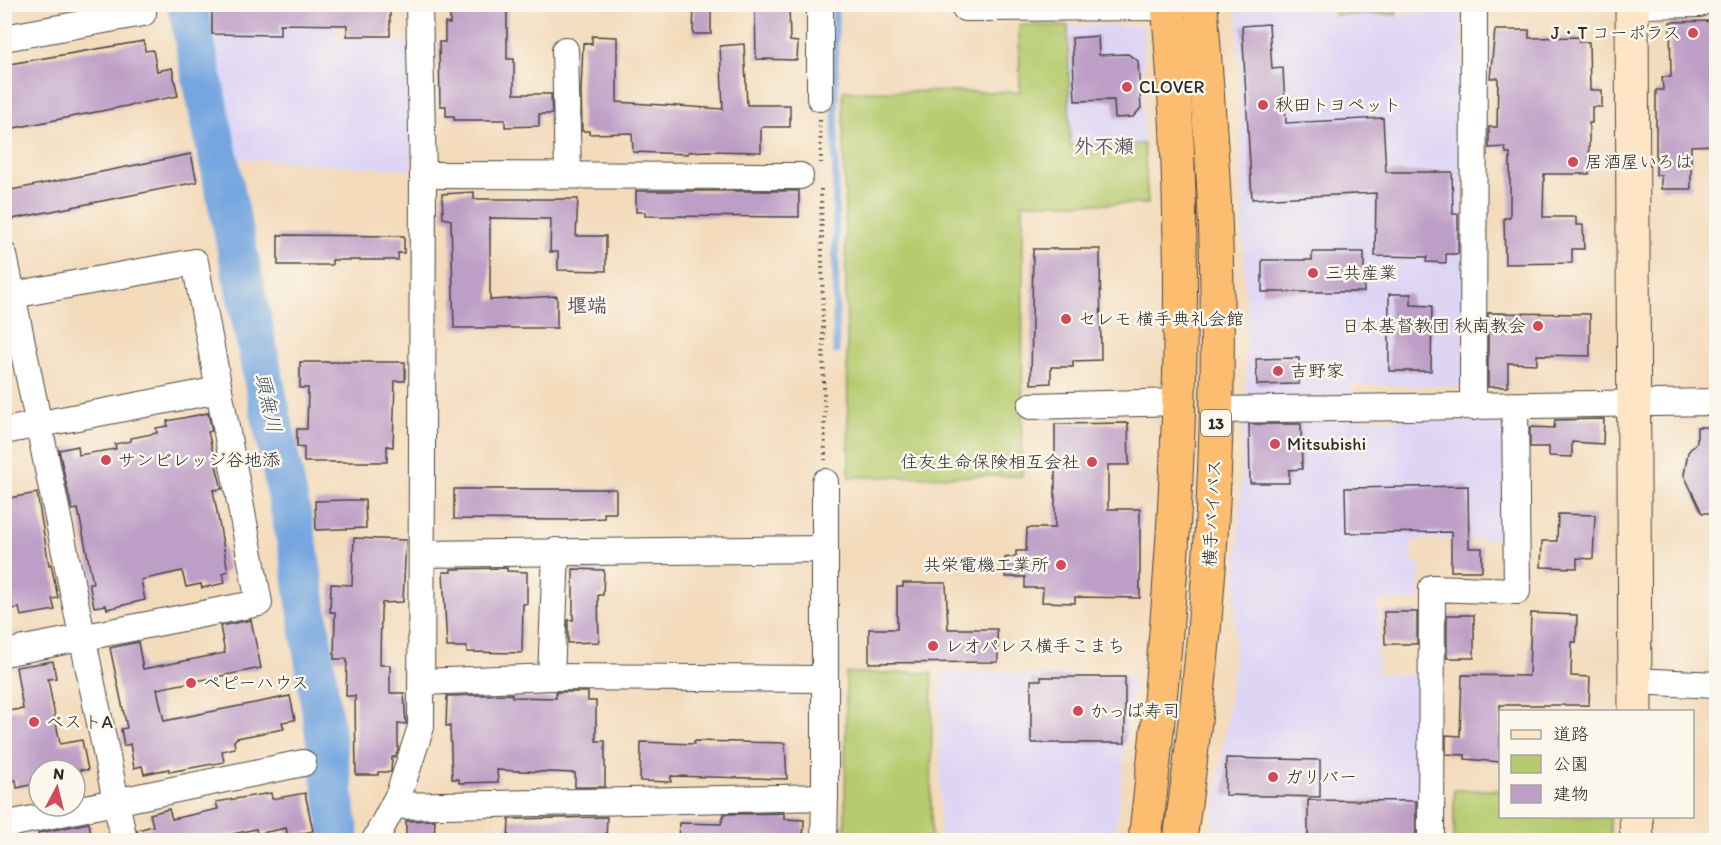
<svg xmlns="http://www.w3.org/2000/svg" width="1721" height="845" font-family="Itim,'Klee One',sans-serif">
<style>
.built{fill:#ded5f5}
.green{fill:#b6cb6e;stroke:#707b4c;stroke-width:1.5}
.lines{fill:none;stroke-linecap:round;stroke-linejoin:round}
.stream{stroke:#74a6df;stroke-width:7}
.river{stroke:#74a6df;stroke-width:40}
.building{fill:#bd9ec6}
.street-casing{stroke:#494540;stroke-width:28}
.secondary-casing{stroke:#494540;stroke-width:35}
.highway-casing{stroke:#494540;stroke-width:35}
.path{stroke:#494540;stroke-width:4;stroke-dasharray:1.5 4.5;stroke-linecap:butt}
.street{stroke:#fff;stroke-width:26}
.secondary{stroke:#fee5c5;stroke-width:33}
.highway{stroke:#fcbd6f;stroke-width:33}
.poi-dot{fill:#d1495b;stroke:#fbf7ec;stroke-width:2}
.labels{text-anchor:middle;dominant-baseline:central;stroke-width:5;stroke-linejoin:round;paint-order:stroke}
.shield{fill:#fbf7ec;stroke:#696865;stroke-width:1.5}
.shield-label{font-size:16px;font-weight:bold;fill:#2b2b2b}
.poi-label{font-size:18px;fill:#2b2b2b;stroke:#fbf7ec;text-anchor:start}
.street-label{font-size:18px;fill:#2b2b2b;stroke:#fbf7ec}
.neighbourhood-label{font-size:20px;font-weight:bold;fill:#5e5361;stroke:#fbf7ec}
.water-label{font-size:20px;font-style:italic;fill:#45566a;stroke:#fbf7ec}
</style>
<rect width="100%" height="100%" fill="#fbf7ec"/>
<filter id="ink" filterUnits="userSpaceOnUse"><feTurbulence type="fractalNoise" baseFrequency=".0167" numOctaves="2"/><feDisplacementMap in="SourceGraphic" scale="12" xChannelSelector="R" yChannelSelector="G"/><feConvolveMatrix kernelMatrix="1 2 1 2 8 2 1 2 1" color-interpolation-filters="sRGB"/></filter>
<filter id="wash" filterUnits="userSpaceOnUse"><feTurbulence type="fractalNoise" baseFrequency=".008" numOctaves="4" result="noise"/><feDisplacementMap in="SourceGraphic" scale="24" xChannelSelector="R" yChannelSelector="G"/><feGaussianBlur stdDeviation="1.35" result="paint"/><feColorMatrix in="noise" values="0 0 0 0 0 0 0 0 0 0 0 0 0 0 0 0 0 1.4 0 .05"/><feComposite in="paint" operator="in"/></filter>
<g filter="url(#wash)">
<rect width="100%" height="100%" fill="#f3daba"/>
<g class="built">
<polygon points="197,5 336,5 337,38 412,42 411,170 229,158"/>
<polygon points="1237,5 1334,5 1334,15 1462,13 1463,386 1351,385 1351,419 1491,418 1505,429 1506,539 1412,540 1411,561 1420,563 1420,600 1380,601 1377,674 1418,675 1421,840 1212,840 1233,668 1247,345"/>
<polygon points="1143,25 1144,144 1070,145 1068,26"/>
<polygon points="1014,671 1015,674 1134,675 1114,840 940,840 940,673"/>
</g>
<g class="green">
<polygon points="1334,5 1396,5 1396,14 1334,15"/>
<polygon points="1019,25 1068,26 1070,145 1144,144 1148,204 1023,203 1022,476 849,477 843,91 1020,92"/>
<polygon points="846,673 932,673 931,840 845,840"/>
<polygon points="1454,790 1500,790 1500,816 1610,817 1610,840 1454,840"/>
</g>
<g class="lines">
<polyline class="stream" points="835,4 836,351"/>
<polyline class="river" points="187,4 299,553 340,840"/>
</g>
<g id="blocks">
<g class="building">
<polygon points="212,4 390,4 390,36 347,36 347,25 280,24 280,35 212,34"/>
<polygon points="458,4 507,4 507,59 514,59 514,94 551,94 552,114 539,114 539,126 505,127 505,120 454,120 454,116 446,116 446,106 440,106 439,42 445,42 445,23 450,24 450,9 458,10"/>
<polygon points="694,4 711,4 711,34 693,34"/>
<polygon points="755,4 789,4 790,41 798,42 797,60 756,59"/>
<polygon points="1716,21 1716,145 1691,146 1691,189 1661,189 1661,175 1656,175 1656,90 1663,90 1662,77 1671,77 1670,22"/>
<polygon points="1269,24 1272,69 1283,68 1286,123 1383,118 1386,172 1452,172 1453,214 1458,214 1458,254 1446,254 1446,263 1426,262 1427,257 1375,256 1376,193 1252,199 1242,26"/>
<polygon points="1495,30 1529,30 1529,38 1579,37 1579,42 1589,42 1590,90 1602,90 1602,107 1592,107 1592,123 1589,123 1589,174 1544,174 1543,217 1576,217 1576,225 1583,225 1584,249 1572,249 1572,263 1505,264 1504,218 1510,218 1510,153 1506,153 1505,147 1489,148 1489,127 1497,127 1498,78 1490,78"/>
<polygon points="592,36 617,37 617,102 723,109 720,46 744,44 747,105 790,105 790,127 761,127 761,152 707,151 688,152 688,154 633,152 632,133 589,134 589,131 582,131 581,91 583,43 592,44"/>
<polygon points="1098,36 1099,55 1128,54 1138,61 1141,108 1133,117 1115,118 1114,100 1075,101 1072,38"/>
<polygon points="144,41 145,51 153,50 157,71 172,68 178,96 4,130 4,65"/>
<polygon points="191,154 197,182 12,219 6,191"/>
<polygon points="636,191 799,191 799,217 645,216 645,212 636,212"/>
<polygon points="474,192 474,199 578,199 576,236 606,236 606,271 558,270 558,252 550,252 551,219 490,218 490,300 557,296 557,328 454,328 451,220 443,218 442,194"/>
<polygon points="278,235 404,236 404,253 398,253 398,260 332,260 332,265 278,265"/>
<polygon points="1033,249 1100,249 1101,360 1073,361 1073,367 1051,367 1051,383 1031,384"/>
<polygon points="1312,252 1364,252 1364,292 1262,292 1262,260 1312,260"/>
<polygon points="1389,294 1411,294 1411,305 1432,306 1431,371 1389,371"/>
<polygon points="1488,313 1590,314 1590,356 1537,355 1537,364 1508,363 1508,387 1488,387"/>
<polygon points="1299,358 1299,384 1257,385 1256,359"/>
<polygon points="300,362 405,362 405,381 395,381 393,447 387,446 387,462 304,462 304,448 297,447 297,429 307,429 308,388 300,388"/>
<polygon points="208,413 212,431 208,432 222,489 213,490 228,571 223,573 225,583 202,588 201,584 186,587 182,571 141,580 145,600 107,609 106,605 94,607 89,583 93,583 78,509 72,510 59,450 78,446 79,455 116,449 115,444 131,441 131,438 157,433 156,428 168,426 167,421"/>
<polygon points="1604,419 1603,444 1572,442 1572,457 1549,456 1549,447 1530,447 1530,427 1554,428 1555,420"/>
<polygon points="1128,423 1129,465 1108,465 1108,509 1140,509 1140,598 1075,597 1075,603 1042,602 1043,588 1025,588 1025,577 1005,577 1005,558 1016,556 1016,551 1026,551 1027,528 1055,528 1055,424"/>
<polygon points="1249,424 1301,424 1302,469 1289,470 1289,483 1250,483"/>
<polygon points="1697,427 1716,427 1716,513 1702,513 1684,475 1688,452 1697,442"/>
<polygon points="1468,486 1469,548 1482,548 1482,571 1451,571 1451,532 1346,533 1345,488"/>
<polygon points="454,489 616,489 616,513 604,513 604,518 568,520 454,519"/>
<polygon points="37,493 49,565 51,564 58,598 52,599 55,610 21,616 19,608 4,611 4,499"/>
<polygon points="346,500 365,500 366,528 316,530 315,501"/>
<polygon points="1558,514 1595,515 1593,559 1577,558 1577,568 1541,567 1542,541 1557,541"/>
<polygon points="354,538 406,540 403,602 382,603 381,611 380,665 390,665 390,693 404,693 406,724 398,723 398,750 395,757 392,757 391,772 378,772 378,775 356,775 355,696 346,696 347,659 334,659 335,612 330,612 331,584 352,585"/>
<polygon points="507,568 507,571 527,572 527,604 523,604 522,653 467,652 467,647 447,647 443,572 451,572 451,569"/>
<polygon points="573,569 604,570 603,595 598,595 599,642 568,643 568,620 573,620"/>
<polygon points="903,583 946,583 948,629 997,629 998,662 869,663 869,629 897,629 897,587 903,587"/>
<polygon points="1384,612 1417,612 1417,644 1385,644"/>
<polygon points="1531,613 1577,615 1576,642 1572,642 1571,676 1590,677 1589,705 1500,705 1500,762 1465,759 1465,755 1446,754 1446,735 1460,736 1462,675 1529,676"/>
<rect x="1447" y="615" width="27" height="43"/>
<polygon points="251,620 261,668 157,689 164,721 290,696 295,720 282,722 284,729 237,738 234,741 235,748 222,751 224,762 169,772 169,769 144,774 142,766 134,768 130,744 124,746 121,729 127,728 110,648 138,642 143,669 225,653 220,626"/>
<polygon points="53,661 56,678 48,679 60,744 82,740 88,770 39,770 39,783 17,788 16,780 4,782 4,711 23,709 16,667"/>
<polygon points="1041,677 1125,677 1125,743 1031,743 1031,680 1041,680"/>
<polygon points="556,692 588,692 588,701 596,701 596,741 605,741 605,787 575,787 575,773 497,770 498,782 459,783 459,779 452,779 450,726 446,726 447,696 512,694 512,697 556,698"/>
<polygon points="694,741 785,743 787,779 671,776 671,782 640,781 641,742 694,744"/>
<polygon points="1226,758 1320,760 1320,797 1225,795"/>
<polygon points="271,793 272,799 305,793 313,831 288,836 286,828 257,834 256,829 219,837 220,840 139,840 137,830 153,826 150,814 169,809 172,819 218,809 216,802"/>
<polygon points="1308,800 1416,801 1416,840 1308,840"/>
<polygon points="784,813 784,819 804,820 803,840 678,840 679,823 721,824 724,814"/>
<polygon points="607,817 606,840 508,840 509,819"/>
<polygon points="435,820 434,840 406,840 406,821"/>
<polygon points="89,823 92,840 39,840 38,833"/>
</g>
</g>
</g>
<g filter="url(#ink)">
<use href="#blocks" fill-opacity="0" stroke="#494540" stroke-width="1.5"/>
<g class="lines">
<defs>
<g id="street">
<polyline points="965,4 965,8 1168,7"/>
<polyline points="1632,5 1699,4"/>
<polyline points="4,38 143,13"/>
<polyline points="565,50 568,174"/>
<polyline points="820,98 820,4"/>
<polyline points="423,175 800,176"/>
<polyline points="4,255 124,840"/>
<polyline points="13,295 195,262 219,390"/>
<polyline points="1031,406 1179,402"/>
<polyline points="1473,407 1474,4"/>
<polyline points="1217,410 1716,402"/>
<polyline points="4,431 219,390 259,603 4,653"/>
<polyline points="422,554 825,549"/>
<polyline points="551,677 825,679"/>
<polyline points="1634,681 1716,685"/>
<polyline points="421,682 551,677 556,551"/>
<polyline points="825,797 825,482"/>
<polyline points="393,806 825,797 824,840"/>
<polyline points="4,825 303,763"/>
<polyline points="375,840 399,794 421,727 423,175 419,4"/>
<polyline points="1431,840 1432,588 1517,591 1515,406"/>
</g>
<g id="secondary">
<polyline points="1632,4 1635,712"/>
<polyline points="1636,816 1637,840"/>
</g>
<g id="highway">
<path d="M1145 840C1178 564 1193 283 1168 4"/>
<path d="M1180 840C1208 643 1222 443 1216 244 1214 164 1206 84 1201 4"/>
</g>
</defs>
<use href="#street" class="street-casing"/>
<use href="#secondary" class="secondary-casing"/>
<use href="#highway" class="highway-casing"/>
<g class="path">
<polyline points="820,120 821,163"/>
<polyline points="821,189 825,460"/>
</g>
<use href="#street" class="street"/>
<use href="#secondary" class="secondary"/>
<use href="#highway" class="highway"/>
</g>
</g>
<g class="poi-dot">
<circle cx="1693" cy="33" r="6"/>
<circle cx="1127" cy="87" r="6"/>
<circle cx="1263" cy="105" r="6"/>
<circle cx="1573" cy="162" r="6"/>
<circle cx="1313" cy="273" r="6"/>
<circle cx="1066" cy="319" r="6"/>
<circle cx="1538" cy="326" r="6"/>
<circle cx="1278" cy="371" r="6"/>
<circle cx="1275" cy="444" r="6"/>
<circle cx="106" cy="460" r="6"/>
<circle cx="1092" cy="462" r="6"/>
<circle cx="1061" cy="565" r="6"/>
<circle cx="933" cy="646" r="6"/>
<circle cx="191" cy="683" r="6"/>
<circle cx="1078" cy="711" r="6"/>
<circle cx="34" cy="722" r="6"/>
<circle cx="1273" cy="777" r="6"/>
</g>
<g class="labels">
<rect class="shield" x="1201" y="410" width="30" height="26" rx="4.5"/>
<g class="shield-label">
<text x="1216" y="423">13</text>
</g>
<g class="poi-label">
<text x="1681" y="33" text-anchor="end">J・T コーポラス</text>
<text x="1139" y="87">CLOVER</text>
<text x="1275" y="105">秋田トヨペット</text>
<text x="1585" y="162">居酒屋いろは</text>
<text x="1325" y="273">三共産業</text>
<text x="1078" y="319">セレモ 横手典礼会館</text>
<text x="1526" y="326" text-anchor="end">日本基督教団 秋南教会</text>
<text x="1290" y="371">吉野家</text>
<text x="1287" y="444">Mitsubishi</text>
<text x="118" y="460">サンビレッジ谷地添</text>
<text x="1080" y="462" text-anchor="end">住友生命保険相互会社</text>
<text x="1049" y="565" text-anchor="end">共栄電機工業所</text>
<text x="945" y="646">レオパレス横手こまち</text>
<text x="203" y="683">ペピーハウス</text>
<text x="1090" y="711">かっぱ寿司</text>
<text x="46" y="722">ベストA</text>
<text x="1285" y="777">ガリバー</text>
</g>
<g class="street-label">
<text transform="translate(1212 513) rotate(-87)">横手バイパス</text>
</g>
<g class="neighbourhood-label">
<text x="1104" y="146">外不瀬</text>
<text x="587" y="305">堰端</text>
</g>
<g class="water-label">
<text transform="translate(269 403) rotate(78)">頭無川</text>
</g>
</g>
<rect width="1721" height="845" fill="none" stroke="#fbf7ec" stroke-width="24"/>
<rect x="1499" y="710" width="195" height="108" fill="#fbf7ec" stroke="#a8a59f" stroke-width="1.5"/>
<rect x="1511" y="730" width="30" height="9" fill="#fee5c5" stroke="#a8a59f" stroke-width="1.5"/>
<text x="1553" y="740" font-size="18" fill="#2b2b2b">道路</text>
<rect x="1511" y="755" width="30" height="18" fill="#b6cb6e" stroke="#a8a59f" stroke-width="1.5"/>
<text x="1553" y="770" font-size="18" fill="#2b2b2b">公園</text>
<rect x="1511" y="785" width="30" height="18" fill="#bd9ec6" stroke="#a8a59f" stroke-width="1.5"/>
<text x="1553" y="800" font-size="18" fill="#2b2b2b">建物</text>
<g transform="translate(57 788) rotate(7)"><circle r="28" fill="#fbf7ec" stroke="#a8a59f" stroke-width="1.5"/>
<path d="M0-4.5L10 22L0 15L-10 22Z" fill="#d1495b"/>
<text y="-9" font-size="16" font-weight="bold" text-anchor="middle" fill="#2b2b2b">N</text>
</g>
</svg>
